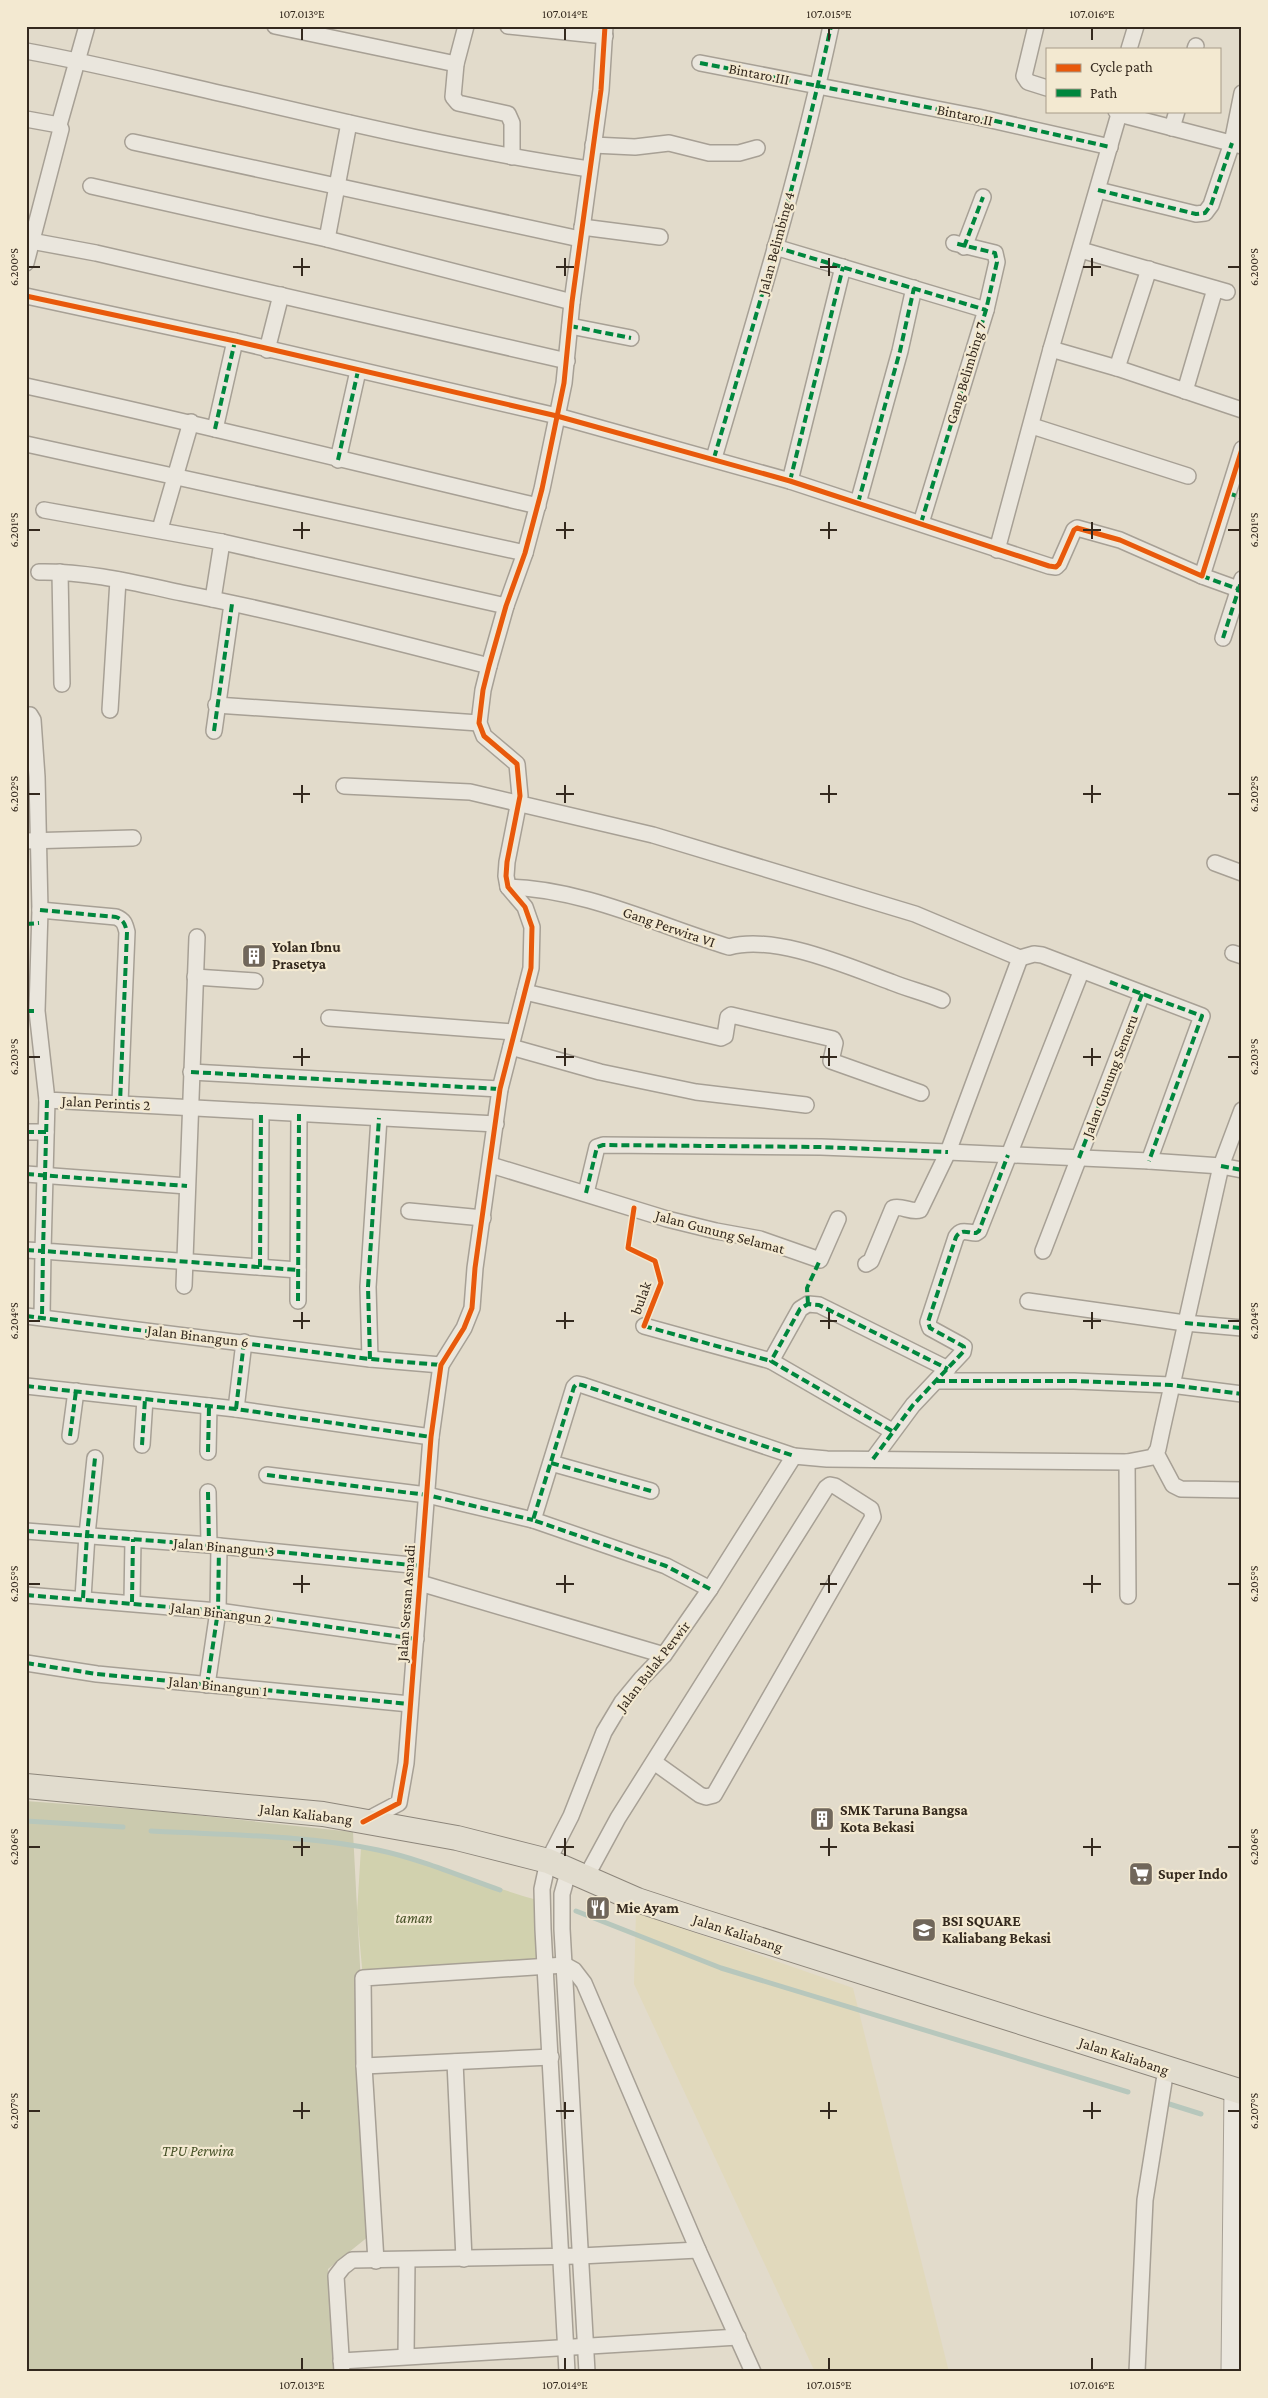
<svg xmlns="http://www.w3.org/2000/svg" width="1268" height="2398" font-family="'Crimson Pro',serif">
<style>
.farmland{fill:#e1d9bc}
.green{fill:#d1d1ae}
.cemetery{fill:#cbcaae}
.lines{fill:none;stroke-linecap:round;stroke-linejoin:round}
.stream{stroke:#b7c7bc;stroke-width:5}
.minor-casing{stroke:#a7a095;stroke-width:18}
.tertiary-casing{stroke:#a7a095;stroke-width:21}
.primary-casing{stroke:#8d867b;stroke-width:26}
.minor{stroke:#eae6dd;stroke-width:15}
.tertiary{stroke:#eae6dd;stroke-width:19}
.primary{stroke:#e1dcce;stroke-width:24}
.quiet{stroke:#00873e;stroke-width:4;stroke-dasharray:8 4;stroke-linecap:butt}
.cycleway-casing{stroke:#f3e9d1;stroke-width:8}
.cycleway{stroke:#e8590c;stroke-width:5}
.ticks{fill:none;stroke:#34291e;stroke-width:2}
.labels{text-anchor:middle;dominant-baseline:central;stroke-width:4.5;stroke-linejoin:round;paint-order:stroke}
.street-label{font-size:15px;fill:#34291e;stroke:#f3e9d1}
.poi-label{font-size:15px;font-weight:bold;fill:#34291e;stroke:#f3e9d1;text-anchor:start}
.park-label{font-size:15px;font-style:italic;fill:#455026;stroke:#f3e9d1}
.neatline{fill:none;stroke:#34291e;stroke-width:2}
.ticks-label{font-size:12px;text-anchor:middle;fill:#34291e}
</style>
<rect width="100%" height="100%" fill="#e2dbcb"/>
<polygon class="farmland" points="636,1912 853,1988 949,2372 815,2372 634,1984"/>
<path class="green" d="M361 1848C423 1857 481 1885 541 1901L546 1966 363 1978 357 1913Z"/>
<polygon class="cemetery" points="26,1801 157,1811 353,1832 374,2232 328,2269 335,2372 26,2372"/>
<g class="lines">
<g class="stream">
<polyline points="26,1821 123,1827"/>
<path d="M151 1831C226 1835 304 1835 378 1850 420 1859 460 1876 500 1890"/>
<polyline points="576,1911 721,1968 1128,2092"/>
<polyline points="1166,2103 1201,2114"/>
</g>
<defs>
<g id="minor">
<polyline points="275,26 456,64"/>
<polyline points="466,26 456,64 453,97 458,103 508,114 512,123 512,157"/>
<polyline points="508,26 605,36"/>
<polyline points="1036,26 1024,76 1028,82 1047,88"/>
<polyline points="1129,49 1136,26"/>
<polyline points="1195,49 1196,46"/>
<path d="M26 51C98 64 169 82 241 98 356 125 472 152 589 169"/>
<polyline points="700,63 978,117 1110,147"/>
<polyline points="1116,111 1119,114 1242,146"/>
<polyline points="26,119 59,125"/>
<polyline points="1172,128 1177,111"/>
<polyline points="133,142 580,239"/>
<polyline points="593,145 635,147 669,143 709,153 739,153 757,148"/>
<polyline points="91,186 327,239 572,302"/>
<polyline points="1098,190 1196,214 1205,213 1211,205 1232,143 1242,93"/>
<polyline points="582,227 660,237"/>
<polyline points="327,239 349,123"/>
<polyline points="31,241 96,253 567,361"/>
<polyline points="775,247 986,310"/>
<polyline points="964,247 983,197"/>
<polyline points="1081,250 1227,292"/>
<polyline points="26,263 61,129 59,125 87,26"/>
<polyline points="26,296 235,341 557,416 790,481 1049,566 1056,567 1059,564 1074,530 1077,528 1120,540 1202,576 1242,449"/>
<polyline points="570,326 631,338"/>
<polyline points="1051,349 1117,368 1242,410"/>
<polyline points="267,350 281,295"/>
<polyline points="1117,368 1149,269"/>
<path d="M26 386C197 423 367 466 538 506"/>
<polyline points="1185,391 1215,289"/>
<polyline points="1032,426 1188,476"/>
<polyline points="215,429 235,341"/>
<polyline points="26,444 525,553"/>
<path d="M714 458C756 315 800 172 831 26"/>
<polyline points="338,460 358,371"/>
<polyline points="790,481 843,267"/>
<polyline points="858,503 900,351 914,288"/>
<polyline points="44,510 222,542 506,606"/>
<polyline points="921,523 986,310 997,262 995,253 954,243"/>
<polyline points="160,529 191,422"/>
<polyline points="997,550 1051,349 1119,114"/>
<path d="M39 572C87 571 135 583 182 593 285 613 387 640 489 666"/>
<polyline points="60,572 62,684"/>
<polyline points="1202,576 1238,589"/>
<polyline points="213,599 222,542"/>
<polyline points="1223,638 1242,579"/>
<polyline points="216,705 479,723"/>
<polyline points="110,710 118,580"/>
<polyline points="26,715 30,715 33,720 37,777 40,910 37,1011 47,1100 496,1124"/>
<polyline points="214,731 232,604"/>
<polyline points="344,786 470,792 653,835 915,914 1020,958 1034,954 1042,955 1202,1016 1149,1161"/>
<polyline points="26,841 133,838"/>
<polyline points="1215,863 1242,873"/>
<path d="M508 887C584 889 657 925 729 947 775 934 847 966 891 982 908 989 926 993 942 1000"/>
<path d="M40 910 116 917C124 920 125 924 127 932L120 1103"/>
<polyline points="1233,953 1242,956"/>
<polyline points="195,977 255,981"/>
<polyline points="525,992 721,1038 725,1036 728,1017 731,1015 833,1039 835,1043 831,1061 921,1093"/>
<polyline points="329,1018 514,1032"/>
<polyline points="511,1047 600,1072 696,1092 806,1105"/>
<polyline points="191,1072 500,1089"/>
<polyline points="47,1100 43,1251 298,1270"/>
<polyline points="26,1132 46,1132"/>
<polyline points="491,1165 667,1219 716,1231 760,1239 820,1260 838,1219"/>
<polyline points="26,1174 187,1186"/>
<polyline points="586,1193 597,1147 603,1145 821,1147 948,1152 1149,1161 1221,1166 1242,1170"/>
<polyline points="409,1211 483,1218"/>
<polyline points="26,1250 43,1251 42,1317"/>
<polyline points="1043,1251 1142,994"/>
<path d="M866 1264 871 1261 893 1208C902 1205 911 1213 920 1210L948 1152 1020 958"/>
<polyline points="260,1267 261,1112"/>
<polyline points="184,1286 197,937"/>
<polyline points="298,1301 299,1114"/>
<polyline points="1028,1301 1185,1323 1242,1328"/>
<polyline points="26,1316 370,1359 441,1365"/>
<polyline points="644,1326 771,1361"/>
<polyline points="370,1359 368,1287 379,1118"/>
<polyline points="937,1381 1074,1381 1171,1385 1242,1394"/>
<polyline points="26,1386 236,1409 431,1437"/>
<polyline points="236,1409 244,1342"/>
<polyline points="892,1431 771,1361 800,1309 808,1304 819,1305 948,1369"/>
<polyline points="70,1436 76,1391"/>
<polyline points="142,1445 145,1399"/>
<polyline points="208,1452 209,1406"/>
<polyline points="1156,1453 1173,1485 1181,1489 1242,1490"/>
<path d="M873 1459 913 1405 963 1352 964 1347 961 1345 930 1328 928 1322 956 1237C962 1228 967 1233 976 1233L979 1231 1081 972"/>
<polyline points="1127,1462 1128,1596"/>
<polyline points="551,1463 651,1491"/>
<polyline points="267,1475 427,1495 533,1520"/>
<polyline points="208,1492 209,1545"/>
<polyline points="26,1531 209,1545 421,1566"/>
<polyline points="420,1583 664,1655"/>
<polyline points="710,1589 666,1566 533,1520 574,1387 577,1384 582,1385 794,1456 827,1459 1127,1462 1153,1457 1158,1449 1162,1430 1221,1166 1242,1110"/>
<polyline points="26,1595 218,1611 416,1639"/>
<polyline points="83,1598 87,1535 95,1458"/>
<polyline points="132,1602 133,1539"/>
<polyline points="26,1663 97,1674 410,1704"/>
<polyline points="207,1685 218,1611 219,1546"/>
<polyline points="365,1821 399,1803 406,1763 431,1437 441,1365 464,1328 472,1308 475,1268 500,1089 531,968 532,927 525,907 508,887 506,876 507,862 520,796 517,764 484,736 479,723 483,690 489,666 506,606 525,553 542,489 564,383 572,302 601,90 605,26"/>
<polyline points="569,1869 562,1894 562,1929 587,2372"/>
<polyline points="586,1877 618,1818 826,1488 830,1485 835,1486 871,1509 873,1517 714,1795 706,1797 700,1795 654,1762"/>
<polyline points="455,2062 464,2259"/>
<polyline points="364,2066 551,2057"/>
<polyline points="376,2261 364,2066 363,1978 565,1965 574,1970 584,1983 698,2250 753,2372"/>
<polyline points="406,2356 407,2261"/>
<polyline points="341,2361 738,2337"/>
<polyline points="342,2372 336,2276 343,2267 352,2260 580,2256 698,2250"/>
<polyline points="567,2372 543,1929 542,1889 548,1861 571,1816 604,1732 622,1702 641,1679 664,1655 710,1589 794,1456"/>
<polyline points="1137,2372 1145,2200 1166,2069"/>
</g>
<polyline id="tertiary" points="1231,2372 1234,2089"/>
<polyline id="primary" points="26,1786 323,1814 457,1838 548,1861 637,1900 698,1920 1242,2092"/>
</defs>
<use href="#minor" class="minor-casing"/>
<use href="#tertiary" class="tertiary-casing"/>
<use href="#primary" class="primary-casing"/>
<use href="#minor" class="minor"/>
<use href="#tertiary" class="tertiary"/>
<use href="#primary" class="primary"/>
<g class="quiet">
<polyline points="700,63 978,117 1110,147"/>
<polyline points="1098,190 1196,214 1205,213 1211,205 1232,143"/>
<polyline points="775,247 986,310"/>
<polyline points="964,247 983,197"/>
<polyline points="570,326 631,338"/>
<polyline points="215,429 235,341"/>
<path d="M714 458C756 315 800 172 831 26"/>
<polyline points="338,460 358,371"/>
<polyline points="790,481 843,267"/>
<polyline points="1228,493 1242,498"/>
<polyline points="858,503 900,351 914,288"/>
<polyline points="921,523 986,310 997,262 995,253 954,243"/>
<polyline points="1202,576 1238,589"/>
<polyline points="1223,638 1242,579"/>
<polyline points="214,731 232,604"/>
<path d="M40 910 116 917C124 920 125 924 127 932L120 1103"/>
<polyline points="26,924 39,923"/>
<polyline points="1110,982 1202,1016 1149,1161"/>
<polyline points="26,1011 37,1011"/>
<polyline points="191,1072 500,1089"/>
<polyline points="47,1100 43,1251 298,1270"/>
<polyline points="26,1132 46,1132"/>
<polyline points="1079,1158 1142,994"/>
<polyline points="1221,1166 1242,1170"/>
<polyline points="26,1174 187,1186"/>
<polyline points="586,1193 597,1147 603,1145 821,1147 948,1152"/>
<polyline points="26,1250 43,1251 42,1317"/>
<polyline points="260,1267 261,1112"/>
<polyline points="298,1301 299,1114"/>
<polyline points="808,1304 807,1288 820,1260"/>
<polyline points="26,1316 370,1359 441,1365"/>
<polyline points="1185,1323 1242,1328"/>
<polyline points="644,1326 771,1361"/>
<polyline points="370,1359 368,1287 379,1118"/>
<polyline points="937,1381 1074,1381 1171,1385 1242,1394"/>
<polyline points="26,1386 236,1409 431,1437"/>
<polyline points="236,1409 244,1342"/>
<polyline points="892,1431 771,1361 800,1309 808,1304 819,1305 948,1369"/>
<polyline points="70,1436 76,1391"/>
<polyline points="142,1445 145,1399"/>
<polyline points="208,1452 209,1406"/>
<path d="M873 1459 913 1405 963 1352 964 1347 961 1345 930 1328 928 1322 956 1237C962 1228 967 1233 976 1233L979 1231 1008 1155"/>
<polyline points="551,1463 651,1491"/>
<polyline points="267,1475 427,1495 533,1520"/>
<polyline points="208,1492 209,1545"/>
<polyline points="26,1531 209,1545 421,1566"/>
<polyline points="710,1589 666,1566 533,1520 574,1387 577,1384 582,1385 794,1456"/>
<polyline points="26,1595 218,1611 416,1639"/>
<polyline points="83,1598 87,1535 95,1458"/>
<polyline points="132,1602 133,1539"/>
<polyline points="26,1663 97,1674 410,1704"/>
<polyline points="207,1685 218,1611 219,1546"/>
</g>
<defs>
<g id="cycleway">
<polyline points="26,296 235,341 557,416 790,481 1049,566 1056,567 1059,564 1074,530 1077,528 1120,540 1202,576 1242,449"/>
<polyline points="634,1208 628,1248 655,1261 661,1283 644,1326"/>
<polyline points="363,1822 399,1803 406,1763 431,1437 441,1365 464,1328 472,1308 475,1268 500,1089 531,968 532,927 525,907 508,887 506,876 507,862 520,796 517,764 484,736 479,723 483,690 489,666 506,606 525,553 542,489 564,383 572,302 601,90 605,26"/>
</g>
</defs>
<use href="#cycleway" class="cycleway-casing"/>
<use href="#cycleway" class="cycleway"/>
</g>
<path class="ticks" d="M302 28V40M565 28V40M829 28V40M1092 28V40M302 258V276M565 258V276M829 258V276M1092 258V276M28 267H40M293 267H310M556 267H574M820 267H837M1083 267H1101M1228 267H1240M302 522V539M565 522V539M829 522V539M1092 522V539M28 530H40M293 530H310M556 530H574M820 530H837M1083 530H1101M1228 530H1240M302 785V803M565 785V803M829 785V803M1092 785V803M28 794H40M293 794H310M556 794H574M820 794H837M1083 794H1101M1228 794H1240M302 1048V1066M565 1048V1066M829 1048V1066M1092 1048V1066M28 1057H40M293 1057H310M556 1057H574M820 1057H837M1083 1057H1101M1228 1057H1240M302 1312V1329M565 1312V1329M829 1312V1329M1092 1312V1329M28 1321H40M293 1321H310M556 1321H574M820 1321H837M1083 1321H1101M1228 1321H1240M302 1575V1593M565 1575V1593M829 1575V1593M1092 1575V1593M28 1584H40M293 1584H310M556 1584H574M820 1584H837M1083 1584H1101M1228 1584H1240M302 1838V1856M565 1838V1856M829 1838V1856M1092 1838V1856M28 1847H40M293 1847H310M556 1847H574M820 1847H837M1083 1847H1101M1228 1847H1240M302 2102V2119M565 2102V2119M829 2102V2119M1092 2102V2119M28 2111H40M293 2111H310M556 2111H574M820 2111H837M1083 2111H1101M1228 2111H1240M302 2358V2370M565 2358V2370M829 2358V2370M1092 2358V2370"/>
<defs>
<symbol id="building-square" viewBox="-11 -11 22 22"><rect x="-9" y="-9" width="18" height="18" rx="4" fill="#71675b" stroke="#f3e9d1"/><path d="M-4-6H4V6H1V3H-1V6H-4ZM-2.5-4.3h1.7v1.8h-1.7ZM.8-4.3h1.7v1.8H.8ZM-2.5-1h1.7V.8h-1.7ZM.8-1h1.7V.8H.8Z" fill="#fff"/></symbol>
<symbol id="supermarket-square" viewBox="-11 -11 22 22"><rect x="-9" y="-9" width="18" height="18" rx="4" fill="#71675b" stroke="#f3e9d1"/><path d="M-6-5.5h2.5l.6 2H6L4.5 2H-2.5L-4.4-4H-6ZM-1.5 3.2a1.3 1.3 0 1 0 .1 0ZM3 3.2a1.3 1.3 0 1 0 .1 0Z" fill="#fff"/></symbol>
<symbol id="restaurant-square" viewBox="-11 -11 22 22"><rect x="-9" y="-9" width="18" height="18" rx="4" fill="#71675b" stroke="#f3e9d1"/><path d="M-5-6h1v4h1v-4h1v4h1v-4h1v5L-1.5 .5V6h-2V.5L-5-1ZM5-6V6H3V1.5H1.5Q1.5-4 5-6Z" fill="#fff"/></symbol>
<symbol id="university-square" viewBox="-11 -11 22 22"><rect x="-9" y="-9" width="18" height="18" rx="4" fill="#71675b" stroke="#f3e9d1"/><path d="M0-5L7-2L0 1L-7-2ZM-4 1L0 2.5L4 1V4Q0 6-4 4Z" fill="#fff"/></symbol>
</defs>
<g fill-rule="evenodd">
<use href="#building-square" x="240" y="942" width="28" height="28"/>
<use href="#building-square" x="808" y="1805" width="28" height="28"/>
<use href="#supermarket-square" x="1127" y="1860" width="28" height="28"/>
<use href="#restaurant-square" x="584" y="1894" width="28" height="28"/>
<use href="#university-square" x="910" y="1916" width="28" height="28"/>
</g>
<g class="labels">
<g class="street-label">
<text transform="translate(759 74) rotate(11)">Bintaro.III</text>
<text transform="translate(965 115) rotate(12)">Bintaro.II</text>
<text transform="translate(776 243) rotate(-75)">Jalan Belimbing 4</text>
<text transform="translate(966 373) rotate(-73)">Gang Belimbing 7</text>
<text transform="translate(669 927) rotate(19)">Gang Perwira VI</text>
<text transform="translate(1110 1076) rotate(-69)">Jalan Gunung Semeru</text>
<text transform="translate(106 1103) rotate(3)">Jalan Perintis 2</text>
<text transform="translate(720 1232) rotate(15)">Jalan Gunung Selamat</text>
<text transform="translate(641 1298) rotate(-70)">bulak</text>
<text transform="translate(198 1336) rotate(7)">Jalan Binangun 6</text>
<text transform="translate(224 1547) rotate(5)">Jalan Binangun 3</text>
<text transform="translate(406 1603) rotate(-86)">Jalan Sersan Asnadi</text>
<text transform="translate(221 1613) rotate(7)">Jalan Binangun 2</text>
<text transform="translate(653 1666) rotate(-52)">Jalan Bulak Perwir</text>
<text transform="translate(218 1686) rotate(6)">Jalan Binangun 1</text>
<text transform="translate(306 1814) rotate(7)">Jalan Kaliabang</text>
<text transform="translate(738 1933) rotate(18)">Jalan Kaliabang</text>
<text transform="translate(1124 2056) rotate(18)">Jalan Kaliabang</text>
</g>
<g class="poi-label">
<text x="272" y="947">Yolan Ibnu<tspan x="272" dy="17">Prasetya</tspan></text>
<text x="840" y="1810">SMK Taruna Bangsa<tspan x="840" dy="17">Kota Bekasi</tspan></text>
<text x="1158" y="1874">Super Indo</text>
<text x="616" y="1908">Mie Ayam</text>
<text x="942" y="1921">BSI SQUARE<tspan x="942" dy="17">Kaliabang Bekasi</tspan></text>
</g>
<g class="park-label">
<text x="414" y="1918">taman</text>
<text x="198" y="2151">TPU Perwira</text>
</g>
</g>
<rect width="1268" height="2398" fill="none" stroke="#f3e9d1" stroke-width="55"/>
<rect x="1046" y="48" width="175" height="65" fill="#f3e9d1" stroke="#a79c89"/>
<rect x="1056" y="64" width="25" height="8" fill="#e8590c" stroke="#a79c89"/>
<text x="1090" y="72" font-size="15" fill="#34291e">Cycle path</text>
<rect x="1056" y="89" width="25" height="8" fill="#00873e" stroke="#a79c89"/>
<text x="1090" y="98" font-size="15" fill="#34291e">Path</text>
<rect x="28" y="28" width="1212" height="2342" class="neatline"/>
<g class="ticks-label">
<text x="302" y="18">107.013°E</text>
<text x="565" y="18">107.014°E</text>
<text x="829" y="18">107.015°E</text>
<text x="1092" y="18">107.016°E</text>
<text transform="translate(14 267) rotate(-90)" y="4">6.200°S</text>
<text transform="translate(1254 267) rotate(-90)" y="4">6.200°S</text>
<text transform="translate(14 530) rotate(-90)" y="4">6.201°S</text>
<text transform="translate(1254 530) rotate(-90)" y="4">6.201°S</text>
<text transform="translate(14 794) rotate(-90)" y="4">6.202°S</text>
<text transform="translate(1254 794) rotate(-90)" y="4">6.202°S</text>
<text transform="translate(14 1057) rotate(-90)" y="4">6.203°S</text>
<text transform="translate(1254 1057) rotate(-90)" y="4">6.203°S</text>
<text transform="translate(14 1321) rotate(-90)" y="4">6.204°S</text>
<text transform="translate(1254 1321) rotate(-90)" y="4">6.204°S</text>
<text transform="translate(14 1584) rotate(-90)" y="4">6.205°S</text>
<text transform="translate(1254 1584) rotate(-90)" y="4">6.205°S</text>
<text transform="translate(14 1847) rotate(-90)" y="4">6.206°S</text>
<text transform="translate(1254 1847) rotate(-90)" y="4">6.206°S</text>
<text transform="translate(14 2111) rotate(-90)" y="4">6.207°S</text>
<text transform="translate(1254 2111) rotate(-90)" y="4">6.207°S</text>
<text x="302" y="2389">107.013°E</text>
<text x="565" y="2389">107.014°E</text>
<text x="829" y="2389">107.015°E</text>
<text x="1092" y="2389">107.016°E</text>
</g>
</svg>
